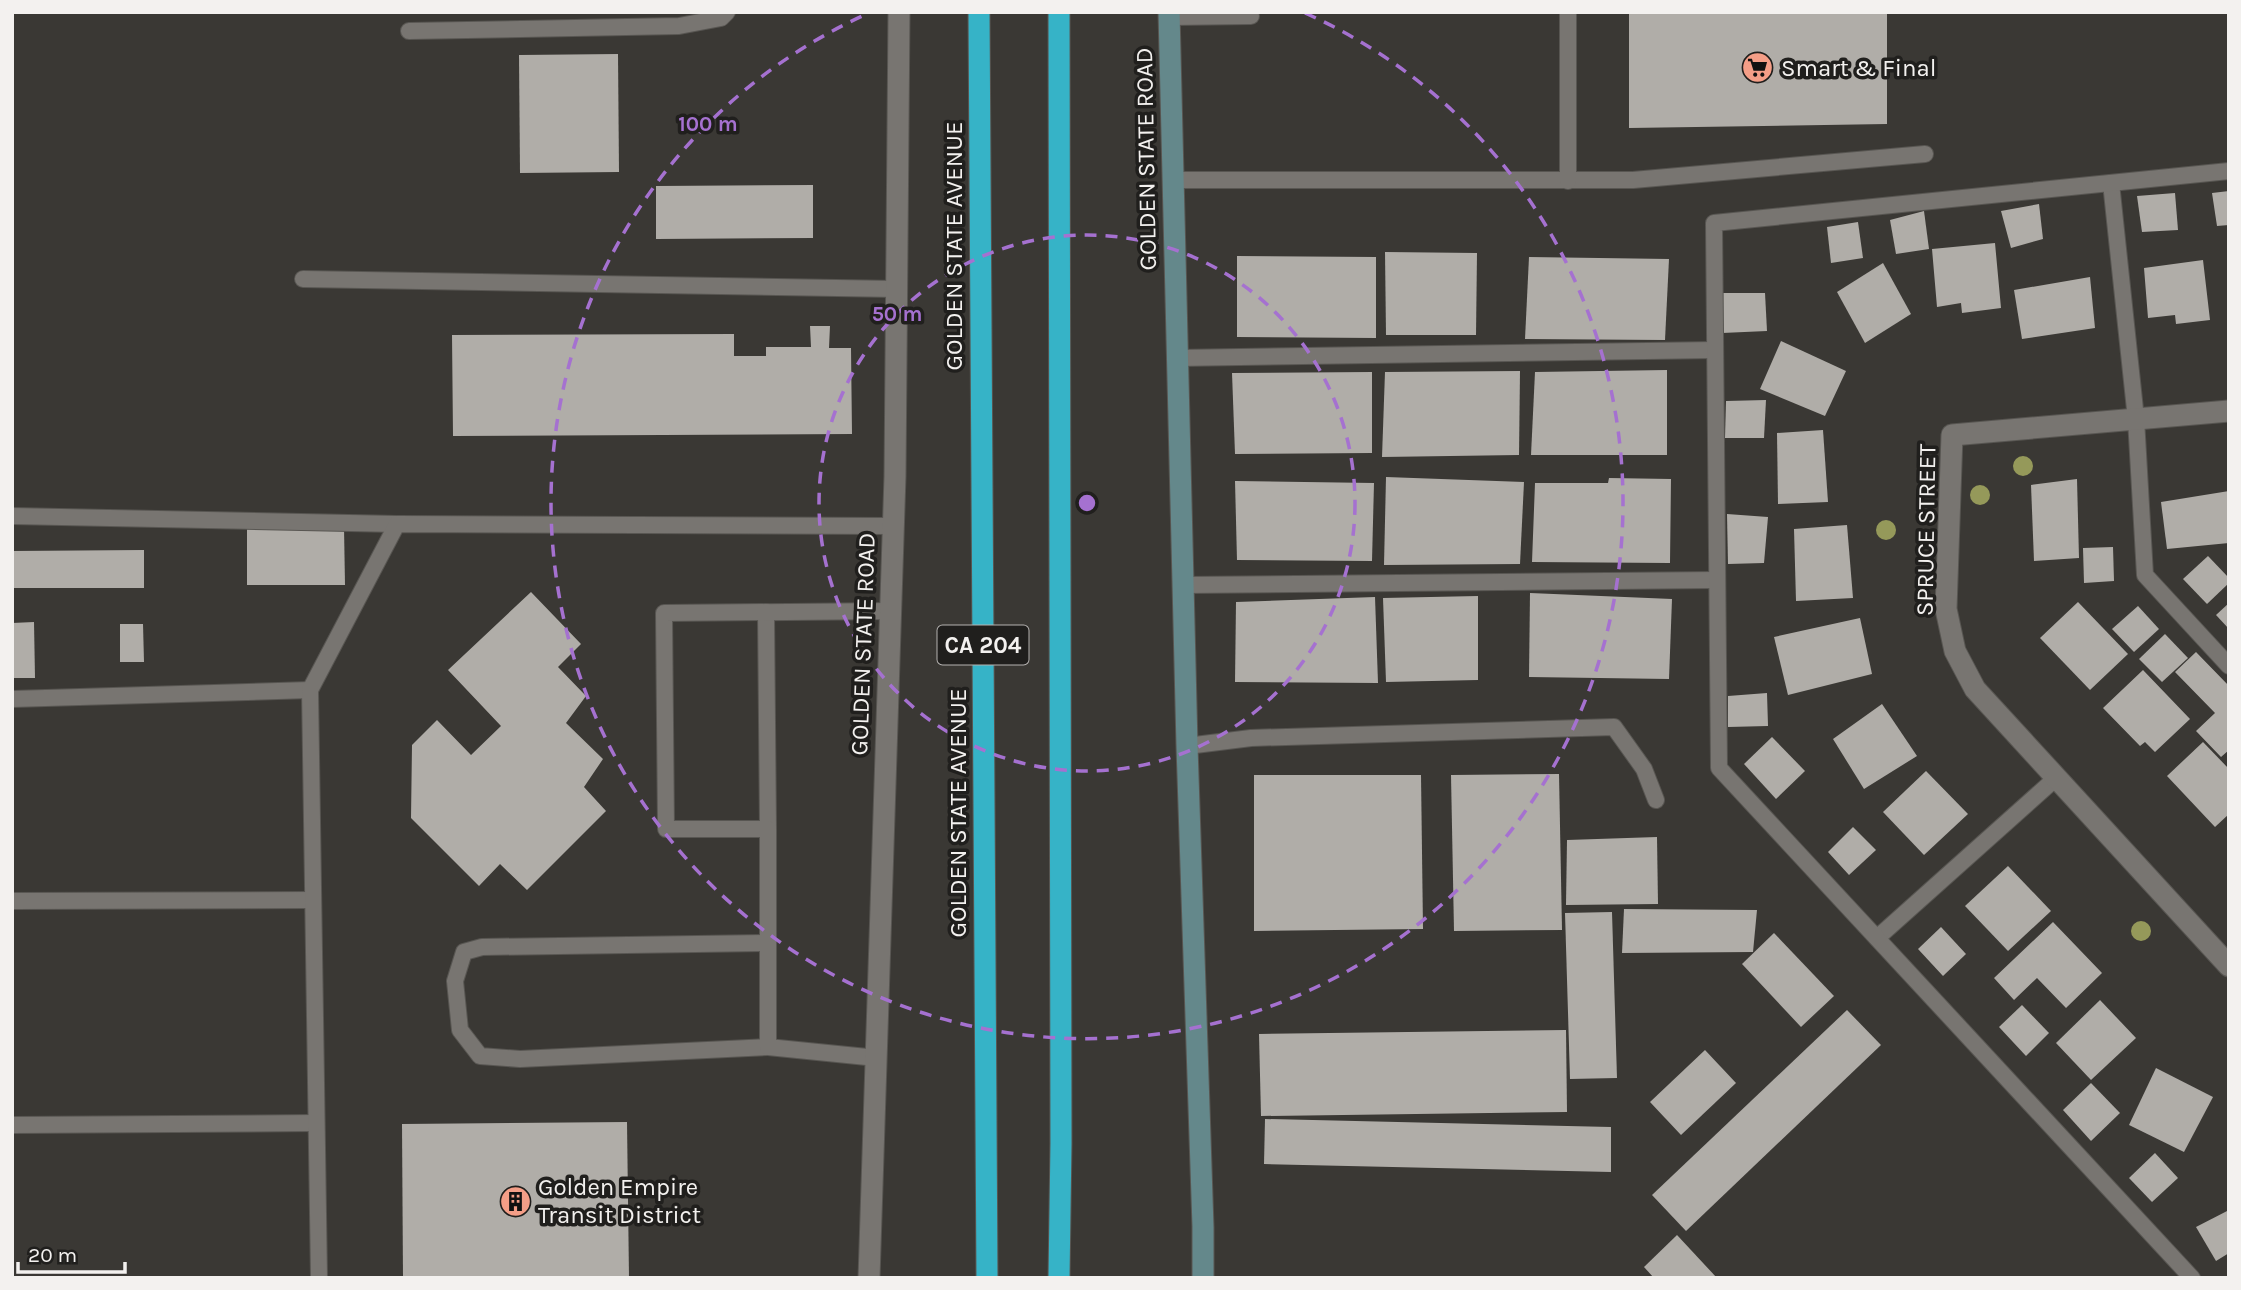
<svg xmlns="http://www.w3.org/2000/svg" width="2241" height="1290" font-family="Karla,sans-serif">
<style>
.building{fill:#b0ada8}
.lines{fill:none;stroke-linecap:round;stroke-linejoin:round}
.lane-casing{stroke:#585652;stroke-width:18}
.street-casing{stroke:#585652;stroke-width:23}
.secondary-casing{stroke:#585652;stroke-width:23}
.highway-casing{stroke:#585652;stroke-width:23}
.lane{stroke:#787571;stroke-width:16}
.street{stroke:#787571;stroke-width:21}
.secondary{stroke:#64888b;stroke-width:21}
.highway{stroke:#36b3c7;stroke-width:21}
.tree{fill:#95995a}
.ring{fill:none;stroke:#a571d0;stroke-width:3.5;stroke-dasharray:12 9}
.labels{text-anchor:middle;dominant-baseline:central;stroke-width:7;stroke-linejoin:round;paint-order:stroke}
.shield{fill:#201f1d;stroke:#b4b2b0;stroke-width:2}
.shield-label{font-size:23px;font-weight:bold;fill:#f3f1ef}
.poi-label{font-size:24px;fill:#f3f1ef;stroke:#201f1d;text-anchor:start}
.street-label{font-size:24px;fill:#f3f1ef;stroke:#201f1d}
.centre{fill:#a571d0;stroke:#201f1d;stroke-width:3.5}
.ring-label{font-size:21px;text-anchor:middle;font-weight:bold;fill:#a571d0;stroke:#201f1d;stroke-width:7;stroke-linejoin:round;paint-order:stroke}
</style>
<rect width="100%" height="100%" fill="#3a3834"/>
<g class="building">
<polygon points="1629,12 1887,12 1887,124 1629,128"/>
<polygon points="618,54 619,172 520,173 519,55"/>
<polygon points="813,185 813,238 656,239 656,186"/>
<polygon points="2229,191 2229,225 2217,226 2212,193"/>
<polygon points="2175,193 2178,230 2142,232 2137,196"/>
<polygon points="2039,204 2043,239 2011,248 2001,211"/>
<polygon points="1924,211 1929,249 1896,254 1890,220"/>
<polygon points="1858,222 1863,258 1831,263 1827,227"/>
<polygon points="1995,243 2001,308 1962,313 1961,303 1937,307 1932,249"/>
<polygon points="1385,252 1477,253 1476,335 1386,335"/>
<polygon points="1237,256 1376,257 1376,338 1237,337"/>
<polygon points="1529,257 1669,259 1665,340 1525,339"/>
<polygon points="2203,260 2210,320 2176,324 2175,315 2148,318 2144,268"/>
<polygon points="1883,263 1911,314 1865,343 1837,292"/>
<polygon points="2090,277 2095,328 2022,339 2014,290"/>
<polygon points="1723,293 1765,293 1767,331 1722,333"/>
<polygon points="810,326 830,326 829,348 851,348 852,434 453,436 452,335 734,334 734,356 766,356 766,347 811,347"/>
<polygon points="1781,341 1846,371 1825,416 1760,389"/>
<polygon points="1667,370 1667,455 1531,455 1535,372"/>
<polygon points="1520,371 1519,455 1382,457 1385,372"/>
<polygon points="1372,372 1372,453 1235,454 1232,373"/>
<polygon points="1766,400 1764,438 1725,438 1726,401"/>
<polygon points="1823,430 1828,502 1778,504 1777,433"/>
<polygon points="1386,477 1524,482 1520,564 1384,565"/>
<polygon points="1609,478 1671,479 1670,563 1532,562 1535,483 1608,483"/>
<polygon points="2077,479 2079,558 2034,561 2031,485"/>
<polygon points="1235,481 1374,483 1372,561 1237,560"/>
<polygon points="2229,491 2229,543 2167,549 2161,502"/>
<polygon points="1727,514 1768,517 1764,563 1728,564"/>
<polygon points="1847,525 1853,598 1796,601 1794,529"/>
<polygon points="247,527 344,527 345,585 247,585"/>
<polygon points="2113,547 2114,581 2084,583 2083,548"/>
<polygon points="144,550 144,588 12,588 12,551"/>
<polygon points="2208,556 2229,578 2229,583 2207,604 2183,579"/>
<polygon points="531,592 581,644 558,667 586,696 566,723 603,759 584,787 606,811 527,890 500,864 479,886 411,818 412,745 437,720 471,755 501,726 448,670"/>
<polygon points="1530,593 1672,599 1669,679 1529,677"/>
<polygon points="1478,596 1478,680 1386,682 1383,598"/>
<polygon points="1375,597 1378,683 1235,682 1236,602"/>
<polygon points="2078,602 2128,654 2090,690 2040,638"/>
<polygon points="2229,603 2229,629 2216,615"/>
<polygon points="2138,606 2159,629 2134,652 2112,629"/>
<polygon points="1860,618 1872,674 1788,695 1774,637"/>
<polygon points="34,622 35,678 12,678 12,623"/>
<polygon points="120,624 143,624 144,662 120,662"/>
<polygon points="2165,634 2188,658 2162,682 2139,659"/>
<polygon points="2196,652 2229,686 2229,750 2221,757 2196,731 2215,713 2175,672"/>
<polygon points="2143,670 2190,719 2155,752 2145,742 2140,746 2103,708"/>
<polygon points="1767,693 1768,726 1728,727 1728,696"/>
<polygon points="1882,704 1917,756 1864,789 1833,739"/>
<polygon points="1772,737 1805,771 1776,799 1744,764"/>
<polygon points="2203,742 2229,769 2229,814 2215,827 2167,776"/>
<polygon points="1926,771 1968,814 1924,855 1883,812"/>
<polygon points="1559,774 1562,930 1454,931 1451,775"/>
<polygon points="1254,775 1421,775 1423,929 1254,931"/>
<polygon points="1853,827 1876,850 1849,875 1828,852"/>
<polygon points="1657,837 1658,904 1566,905 1567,840"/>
<polygon points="2008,866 2051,911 2008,951 1965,906"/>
<polygon points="1624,909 1757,910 1753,952 1622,953"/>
<polygon points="1612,912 1617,1078 1570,1079 1565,913"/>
<polygon points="2053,922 2102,973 2066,1008 2037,978 2014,1000 1994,978"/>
<polygon points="1941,927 1966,954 1943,976 1918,949"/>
<polygon points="1774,933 1834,996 1801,1027 1742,964"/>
<polygon points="2100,1000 2136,1038 2091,1080 2056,1043"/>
<polygon points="2022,1005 2049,1033 2026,1056 1999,1027"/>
<polygon points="1847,1010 1881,1045 1686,1231 1652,1195"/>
<polygon points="1566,1030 1567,1112 1261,1116 1259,1034"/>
<polygon points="1705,1050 1736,1083 1681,1135 1650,1102"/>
<polygon points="2156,1068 2213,1097 2184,1152 2129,1125"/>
<polygon points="2091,1083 2120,1113 2091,1141 2063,1110"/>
<polygon points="1265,1119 1611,1127 1611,1172 1264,1164"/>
<polygon points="627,1122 629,1278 403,1278 402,1124"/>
<polygon points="2155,1153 2178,1178 2152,1202 2129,1178"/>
<polygon points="2229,1210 2229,1253 2216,1261 2196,1227"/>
<polygon points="1677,1235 1717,1278 1654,1278 1644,1267"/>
</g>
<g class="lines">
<defs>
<g id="lane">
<polyline points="1169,17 1251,16"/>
<polyline points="409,31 679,26 721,18 727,12"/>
<polyline points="1173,180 1633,180 1925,154"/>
<polyline points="1568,181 1568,12"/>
<polyline points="2111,183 2136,419 2145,575 2229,666"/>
<polyline points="303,279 896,289"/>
<polyline points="1176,358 1715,350"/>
<polyline points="12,516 397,524"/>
<polyline points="1182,585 1717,580"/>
<polyline points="766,612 768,829"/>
<polyline points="12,699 310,690"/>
<polyline points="1187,746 1251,738 1614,727 1644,769 1656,800"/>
<polyline points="12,901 313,900"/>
<polyline points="1877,938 2056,778"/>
<polyline points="768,943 482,947 464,952 455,981 460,1030 480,1056 520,1059 768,1047"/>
<polyline points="877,1058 768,1047 768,829 666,829 664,613 891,611"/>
<polyline points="12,1125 316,1123"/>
<polyline points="319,1278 310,690 397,524 893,526"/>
<polyline points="2192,1278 1719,768 1714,223 2229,171"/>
</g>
<g id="street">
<polyline points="2229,411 1952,435 1946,609 1955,651 1975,689 2229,966"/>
<polyline points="869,1278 895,476 899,12"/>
</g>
<polyline id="secondary" points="1169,12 1187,746 1203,1227 1203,1278"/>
<g id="highway">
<polyline points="979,12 987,1278"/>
<polyline points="1059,12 1061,1143 1059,1278"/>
</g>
</defs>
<use href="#lane" class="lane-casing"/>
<use href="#street" class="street-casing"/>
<use href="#secondary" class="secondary-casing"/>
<use href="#highway" class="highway-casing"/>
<use href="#lane" class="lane"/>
<use href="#street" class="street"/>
<use href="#secondary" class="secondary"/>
<use href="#highway" class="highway"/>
</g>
<g class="tree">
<circle cx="2023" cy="466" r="10"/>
<circle cx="1980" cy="495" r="10"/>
<circle cx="1886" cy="530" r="10"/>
<circle cx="2141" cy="931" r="10"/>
</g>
<g class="ring">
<circle cx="1087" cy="503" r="268"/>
<path d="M1305 13A536 536 0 1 1 869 13"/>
</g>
<defs>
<symbol id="supermarket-disc" viewBox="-11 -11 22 22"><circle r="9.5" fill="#f49e87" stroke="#201f1d"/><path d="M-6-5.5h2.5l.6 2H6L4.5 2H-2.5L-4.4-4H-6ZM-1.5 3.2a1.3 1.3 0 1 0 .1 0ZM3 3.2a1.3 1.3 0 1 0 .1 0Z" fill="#111"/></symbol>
<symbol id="building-disc" viewBox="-11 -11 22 22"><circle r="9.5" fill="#f49e87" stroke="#201f1d"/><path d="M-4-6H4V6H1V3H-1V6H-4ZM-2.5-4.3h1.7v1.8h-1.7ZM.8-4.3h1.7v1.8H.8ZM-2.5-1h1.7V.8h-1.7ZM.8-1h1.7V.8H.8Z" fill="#111"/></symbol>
</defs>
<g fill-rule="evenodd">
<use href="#supermarket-disc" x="1740" y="50" width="35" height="35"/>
<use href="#building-disc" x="498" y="1184" width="35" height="35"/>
</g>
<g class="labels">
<rect class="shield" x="937.5" y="625.5" width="91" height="39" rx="5"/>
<g class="shield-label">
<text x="983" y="645">CA 204</text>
</g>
<g class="poi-label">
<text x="1781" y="68">Smart &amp; Final</text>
<text x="538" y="1187">Golden Empire<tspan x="538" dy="28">Transit District</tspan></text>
</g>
<g class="street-label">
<text transform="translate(1146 159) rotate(-91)">GOLDEN STATE ROAD</text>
<text transform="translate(954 246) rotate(-90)">GOLDEN STATE AVENUE</text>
<text transform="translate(1926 530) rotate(-89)">SPRUCE STREET</text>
<text transform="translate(863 644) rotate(-88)">GOLDEN STATE ROAD</text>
<text transform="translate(958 813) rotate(-90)">GOLDEN STATE AVENUE</text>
</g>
</g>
<circle cx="1087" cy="503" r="10" class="centre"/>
<g class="ring-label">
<text x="708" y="131">100 m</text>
<text x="897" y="321">50 m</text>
</g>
<rect width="2241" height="1290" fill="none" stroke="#f3f1ef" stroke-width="28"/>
<path d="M18 1262v10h107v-10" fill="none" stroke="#f3f1ef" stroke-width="3.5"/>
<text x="28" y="1262" font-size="21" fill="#f3f1ef" stroke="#201f1d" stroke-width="5" paint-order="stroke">20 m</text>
</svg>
